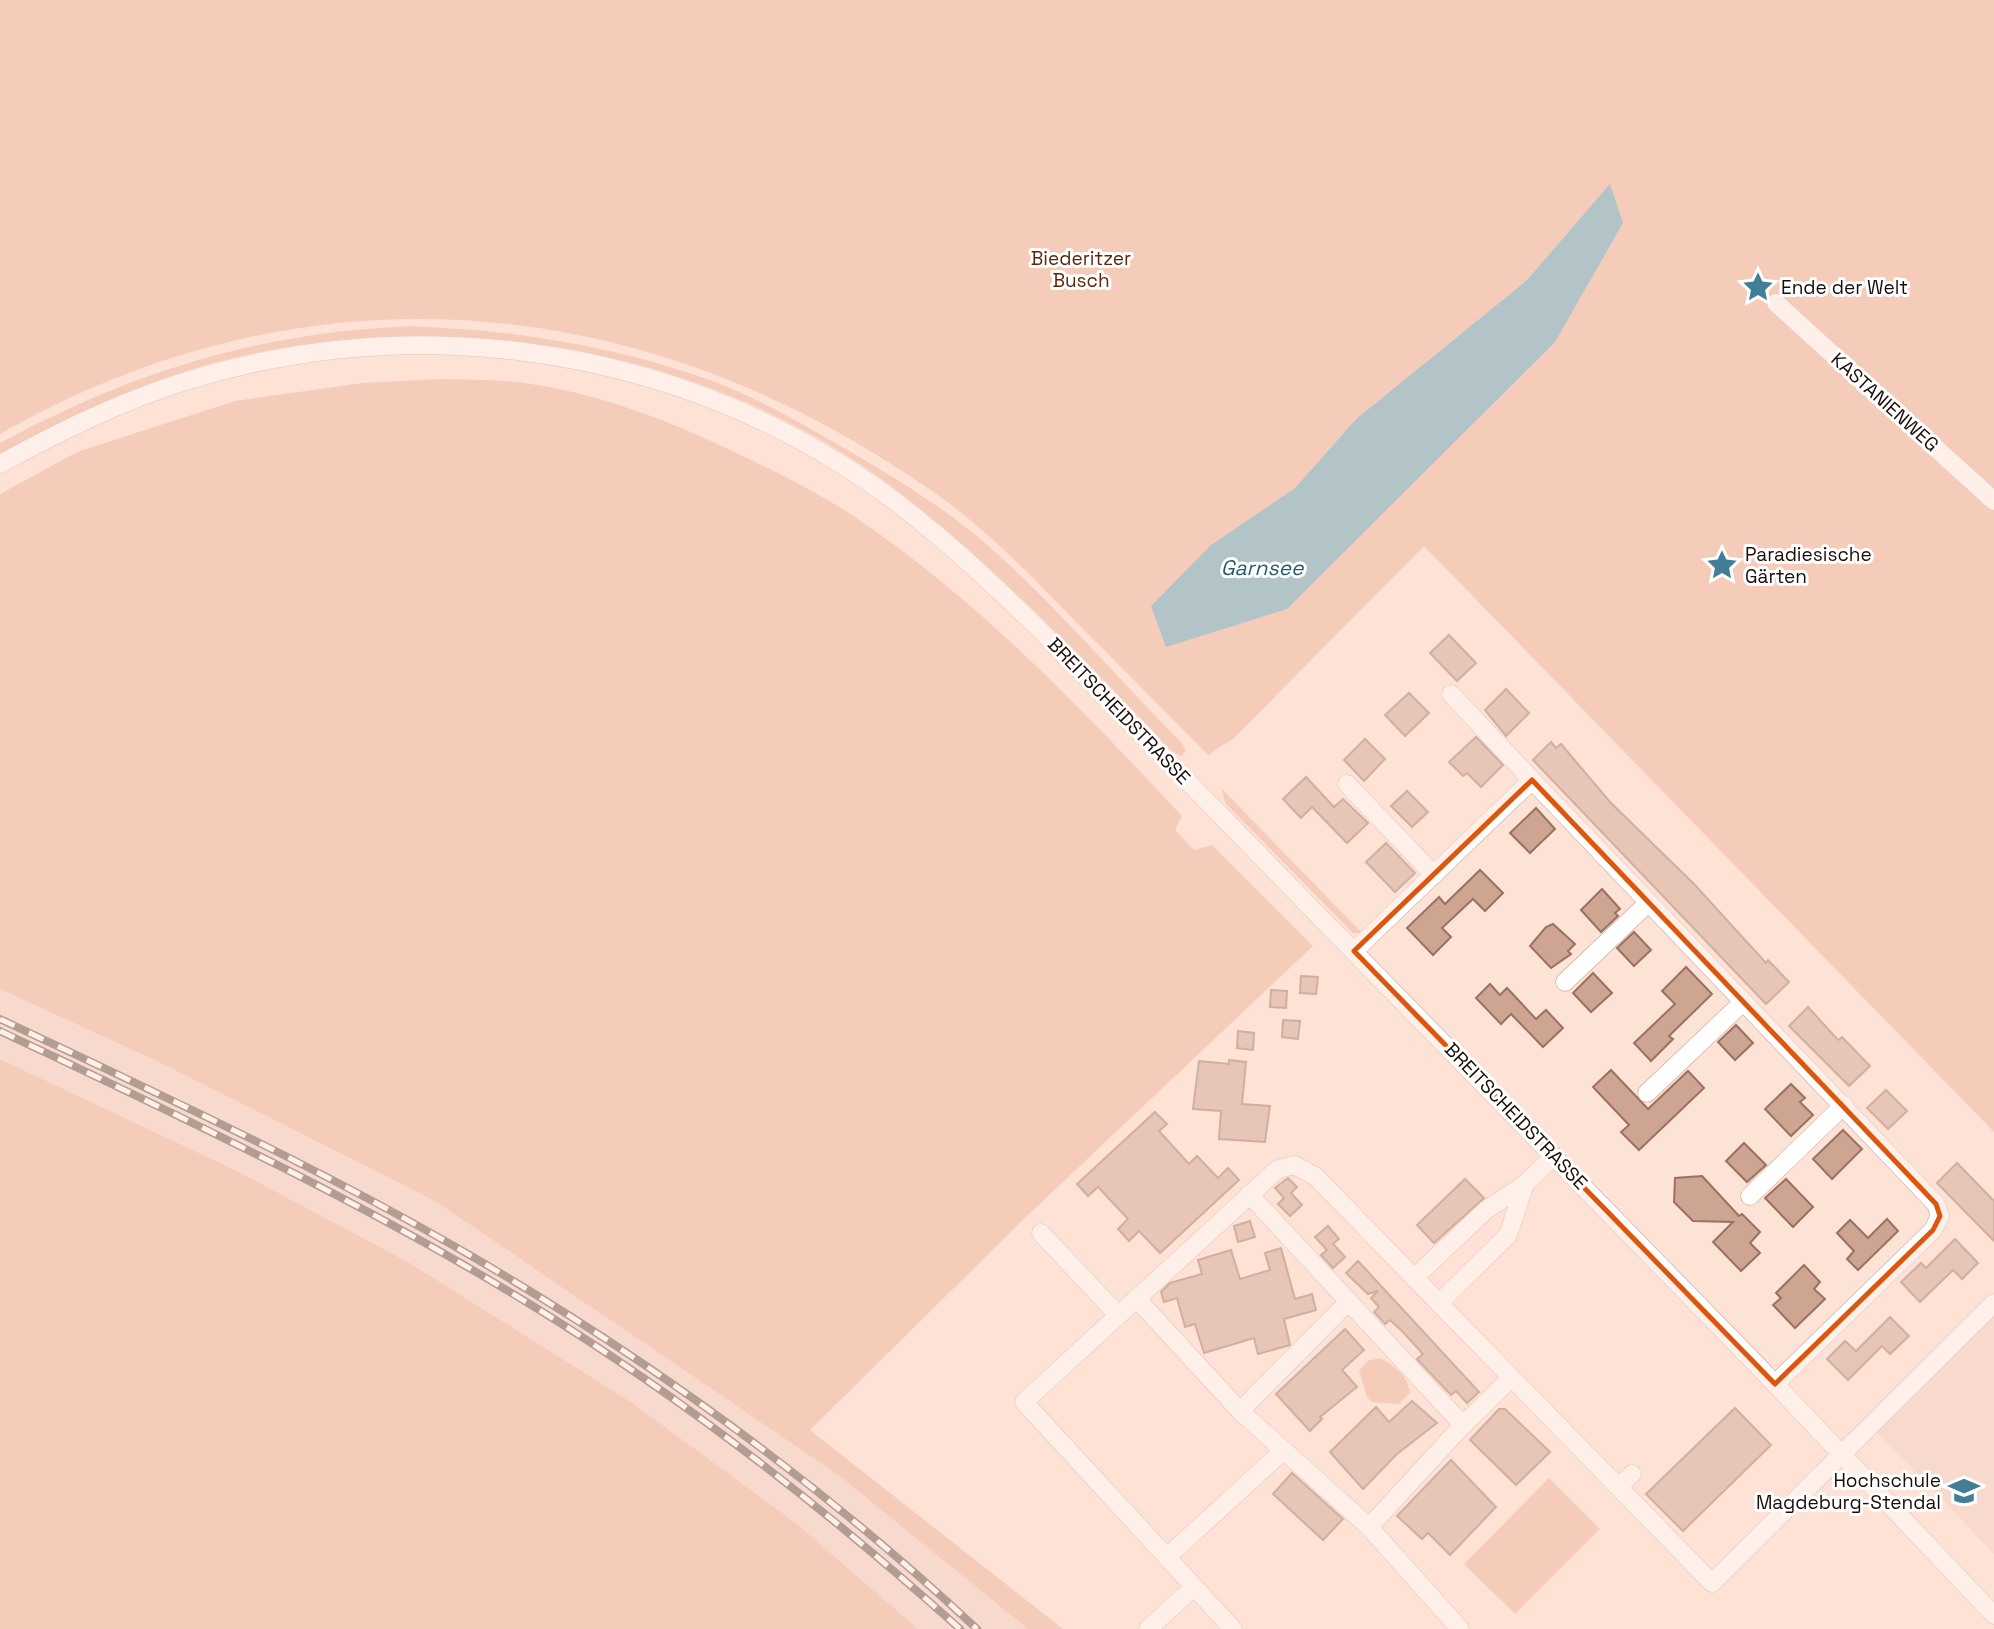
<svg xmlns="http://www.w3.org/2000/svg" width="1994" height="1629" font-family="'Space Grotesk',sans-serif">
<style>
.built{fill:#efd1c3}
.green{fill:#ecb297;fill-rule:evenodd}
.water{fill:#5a9fba}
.building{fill:#cea492;stroke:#997261;stroke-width:2}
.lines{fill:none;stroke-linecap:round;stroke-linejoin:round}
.minor-casing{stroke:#c89e8c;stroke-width:19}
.minor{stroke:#fff;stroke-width:18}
.rail-casing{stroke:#59473f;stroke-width:8}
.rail{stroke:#fff;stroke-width:5;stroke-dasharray:16;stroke-linecap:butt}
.marked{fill:none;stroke:#de550c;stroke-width:5;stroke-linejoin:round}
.labels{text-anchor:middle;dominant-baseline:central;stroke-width:6;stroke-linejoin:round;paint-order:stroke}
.park-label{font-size:19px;fill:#5c2608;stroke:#fff}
.poi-label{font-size:19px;fill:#1a0c06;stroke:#fff;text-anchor:start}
.street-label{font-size:19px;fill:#1a0c06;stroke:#fff}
.water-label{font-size:21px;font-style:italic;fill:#265d72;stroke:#fff}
</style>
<rect width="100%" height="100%" fill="#fde2d6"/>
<g class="built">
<polygon points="0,989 163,1064 435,1201 837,1474 1028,1629 918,1629 797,1524 631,1402 408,1262 239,1172 0,1059"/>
<polygon points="1994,1313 1994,1554 1874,1429"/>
</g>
<g class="green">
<path d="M0 0H1994V1132L1424 546 1234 738 1208 755C1163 709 1118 664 1072 618 1028 572 982 525 929 489 642 289 307 259 0 434ZM1611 184 1287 609 1211 545 1295 488 1356 419 1526 281Z"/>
<path d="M410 326C515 330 616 346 715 382 763 400 807 427 851 452 895 478 938 504 978 537 1051 599 1115 676 1182 743L1186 751 1181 756 1173 752C1088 664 1003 574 907 498 719 350 459 302 228 359 147 379 73 415 0 454V443C134 371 258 333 410 326Z"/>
<path d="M441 379C473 380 505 379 537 385 605 396 670 421 732 451 775 471 818 492 858 519 979 601 1083 710 1182 816L1175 830 1194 850 1212 845 1313 946 1028 1215 810 1430 1063 1629H1028L837 1474 435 1201 163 1064 0 989V494L77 452 235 401 363 383Z"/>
<polygon points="1221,788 1362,933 1353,933 1226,804"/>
<polygon points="0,1059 239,1172 408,1262 631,1402 797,1524 918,1629 0,1629"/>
<path d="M1380 1358C1396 1367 1407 1375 1410 1393L1399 1404 1372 1402 1367 1397 1359 1371 1367 1361Z"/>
<polygon points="1549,1478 1600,1529 1515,1614 1464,1564"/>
</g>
<polygon class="water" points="1610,184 1623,223 1555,342 1287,609 1166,647 1151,606 1211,545 1295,488 1356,419 1526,281"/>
<g class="building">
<polygon points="1449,635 1476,663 1457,681 1430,653"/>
<polygon points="1506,689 1529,713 1506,736 1485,710"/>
<polygon points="1409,693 1429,713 1405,736 1385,715"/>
<polygon points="1476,737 1503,765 1481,787 1467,773 1463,776 1449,762"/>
<polygon points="1365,739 1385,759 1364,781 1344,760"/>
<polygon points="1551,742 1556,748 1561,744 1610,802 1694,884 1766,963 1768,960 1789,982 1766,1004 1533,760"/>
<polygon points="1306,777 1334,807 1343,799 1368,823 1347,843 1312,807 1301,818 1283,799"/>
<polygon points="1407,791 1428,812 1412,827 1391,806"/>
<polygon points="1536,808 1555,829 1530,853 1510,833"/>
<polygon points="1386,843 1415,873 1395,892 1366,862"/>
<polygon points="1480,870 1503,893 1485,911 1473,899 1442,928 1451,937 1433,955 1407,928 1439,897 1445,904"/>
<polygon points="1602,889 1620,909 1615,913 1618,916 1601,932 1581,910"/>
<polygon points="1553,924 1575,944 1568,951 1571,954 1551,968 1530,946 1546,927"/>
<polygon points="1634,932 1651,950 1634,966 1617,948"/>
<polygon points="1686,967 1712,994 1669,1036 1673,1039 1651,1061 1634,1043 1675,1004 1662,991"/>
<polygon points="1593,973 1612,993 1591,1012 1573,993"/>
<polygon points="1301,976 1318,977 1316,994 1300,993"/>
<polygon points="1490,984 1500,995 1507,988 1536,1019 1546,1010 1563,1028 1543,1047 1511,1014 1501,1024 1476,998"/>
<polygon points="1271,990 1287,991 1286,1008 1270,1007"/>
<polygon points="1808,1007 1838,1040 1842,1037 1870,1066 1849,1086 1789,1026"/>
<polygon points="1283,1020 1300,1021 1298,1039 1282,1037"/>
<polygon points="1736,1025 1753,1043 1735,1060 1718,1042"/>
<polygon points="1238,1031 1254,1033 1253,1050 1237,1048"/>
<polygon points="1229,1060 1246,1062 1242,1104 1270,1106 1265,1142 1219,1139 1221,1111 1193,1109 1199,1061 1229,1064"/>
<polygon points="1611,1070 1648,1109 1688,1071 1704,1088 1639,1150 1621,1132 1629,1125 1593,1087"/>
<polygon points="1791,1084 1805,1098 1800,1102 1813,1115 1791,1136 1765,1109"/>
<polygon points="1886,1090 1907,1111 1888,1129 1867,1108"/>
<polygon points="1155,1112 1167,1124 1159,1131 1189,1164 1197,1156 1218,1178 1228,1168 1239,1180 1160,1253 1139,1231 1129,1241 1118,1229 1128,1219 1098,1187 1088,1196 1077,1184"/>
<polygon points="1843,1130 1862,1149 1832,1179 1813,1159"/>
<polygon points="1744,1143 1766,1165 1747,1182 1726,1161"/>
<polygon points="1957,1163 1994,1201 1994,1241 1937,1183"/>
<polygon points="1702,1176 1739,1216 1742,1214 1760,1232 1750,1243 1760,1253 1741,1271 1713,1242 1733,1222 1693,1221 1674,1202 1675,1178"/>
<polygon points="1288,1178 1297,1187 1291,1193 1302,1205 1290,1216 1278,1204 1284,1198 1275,1188"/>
<polygon points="1465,1179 1484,1198 1434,1243 1417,1225"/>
<polygon points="1786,1179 1813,1207 1793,1227 1765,1198"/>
<polygon points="1887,1219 1898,1231 1858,1270 1847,1259 1854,1251 1837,1233 1850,1220 1868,1238"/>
<polygon points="1250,1221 1255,1237 1238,1242 1234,1226"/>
<polygon points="1328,1226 1339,1239 1333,1244 1345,1257 1333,1268 1321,1255 1327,1250 1315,1237"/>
<polygon points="1955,1239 1978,1263 1962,1279 1953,1270 1920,1302 1901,1282 1921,1263 1926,1268"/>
<polygon points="1281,1248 1295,1299 1312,1294 1316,1310 1284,1319 1290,1345 1258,1354 1254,1338 1204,1353 1195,1324 1185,1327 1177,1298 1164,1302 1161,1292 1170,1283 1202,1274 1198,1260 1231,1250 1240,1279 1270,1270 1265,1253"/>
<polygon points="1358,1261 1479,1392 1467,1403 1456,1391 1451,1395 1417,1359 1423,1354 1403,1332 1390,1320 1385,1324 1374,1312 1379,1307 1371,1298 1378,1291 1368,1294 1346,1273"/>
<polygon points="1804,1265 1820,1282 1814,1289 1825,1299 1795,1328 1773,1305 1781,1298 1776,1293"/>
<polygon points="1890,1317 1909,1336 1890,1354 1882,1346 1848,1380 1827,1359 1845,1341 1856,1351"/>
<polygon points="1345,1329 1364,1350 1342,1370 1357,1387 1320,1417 1322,1419 1310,1431 1276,1394"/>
<polygon points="1412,1401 1437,1423 1397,1454 1363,1489 1330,1452 1376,1407 1389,1422"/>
<polygon points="1735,1408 1771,1445 1683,1531 1646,1494"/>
<polygon points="1499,1409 1505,1409 1550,1452 1516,1485 1470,1440"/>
<polygon points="1451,1460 1496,1507 1450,1555 1428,1533 1422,1539 1397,1516"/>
<polygon points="1292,1473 1343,1519 1323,1540 1273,1494"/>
</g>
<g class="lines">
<defs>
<g id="minor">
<polyline points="1776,303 1994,501"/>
<path d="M0 464C59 432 119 402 183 382 401 313 644 342 839 463 912 508 975 567 1037 627L1757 1365 1994 1615"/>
<polyline points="1451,694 1532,780"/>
<polyline points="1347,784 1434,875"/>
<polyline points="1354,951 1532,780 1936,1204 1940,1216 1933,1230 1775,1384"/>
<polyline points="1565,982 1648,903"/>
<polyline points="1647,1093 1743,1002"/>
<polyline points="1249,1194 1463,1425 1511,1378"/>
<polyline points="1750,1196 1844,1105"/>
<polyline points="1041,1233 1118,1315"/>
<polyline points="1414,1278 1486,1210 1525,1184 1554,1156"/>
<polyline points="1136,1298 1240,1411 1369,1527 1463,1425"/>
<polyline points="1439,1303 1508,1235 1525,1184"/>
<polyline points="1240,1411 1349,1301"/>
<polyline points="1619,1487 1632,1474"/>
<polyline points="1369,1527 1460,1629"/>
<polyline points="1167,1557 1283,1451"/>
<polyline points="1148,1629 1194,1587"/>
<polyline points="1233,1629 1024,1402 1278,1169 1294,1165 1315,1176 1712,1583 1994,1303"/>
</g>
</defs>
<use href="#minor" class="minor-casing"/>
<use href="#minor" class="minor"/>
<defs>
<g id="rail">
<path d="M0 1019C159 1094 320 1168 473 1257 653 1362 825 1487 977 1629"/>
<path d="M0 1031C179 1116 358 1199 528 1303 682 1397 825 1508 960 1629"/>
</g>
</defs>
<use href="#rail" class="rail-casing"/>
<use href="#rail" class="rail"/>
</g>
<path d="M0 0H1994V1629H0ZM1532 780 1936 1204 1940 1216 1933 1230 1775 1384 1354 951Z" fill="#fde2d6" fill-opacity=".55" fill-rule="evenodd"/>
<path class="marked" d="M1532 780 1936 1204 1940 1216 1933 1230 1775 1384 1354 951Z"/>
<defs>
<symbol id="sight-bare" viewBox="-9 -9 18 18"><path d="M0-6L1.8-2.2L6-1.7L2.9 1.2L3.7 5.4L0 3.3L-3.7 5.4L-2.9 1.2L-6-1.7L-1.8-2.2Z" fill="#427e96" stroke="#fff" stroke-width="2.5" paint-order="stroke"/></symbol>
<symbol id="university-bare" viewBox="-9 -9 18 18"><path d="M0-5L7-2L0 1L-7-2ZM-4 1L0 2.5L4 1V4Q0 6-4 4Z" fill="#427e96" stroke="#fff" stroke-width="2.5" paint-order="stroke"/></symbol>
</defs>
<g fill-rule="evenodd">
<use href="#sight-bare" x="1736" y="265" width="44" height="44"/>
<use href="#sight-bare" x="1700" y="543" width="44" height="44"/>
<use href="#university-bare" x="1942" y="1469" width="44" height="44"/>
</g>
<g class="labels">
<g class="park-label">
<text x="1081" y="258">Biederitzer<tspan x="1081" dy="22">Busch</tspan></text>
</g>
<g class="poi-label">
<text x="1781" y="287">Ende der Welt</text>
<text x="1745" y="554">Paradiesische<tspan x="1745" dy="22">Gärten</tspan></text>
<text x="1941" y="1480" text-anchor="end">Hochschule<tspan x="1941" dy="22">Magdeburg-Stendal</tspan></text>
</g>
<g class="street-label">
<text transform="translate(1885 402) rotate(42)">KASTANIENWEG</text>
<text transform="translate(1119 711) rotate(46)">BREITSCHEIDSTRASSE</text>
<text transform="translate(1516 1116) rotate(46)">BREITSCHEIDSTRASSE</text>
</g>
<g class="water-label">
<text x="1262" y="567">Garnsee</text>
</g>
</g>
</svg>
